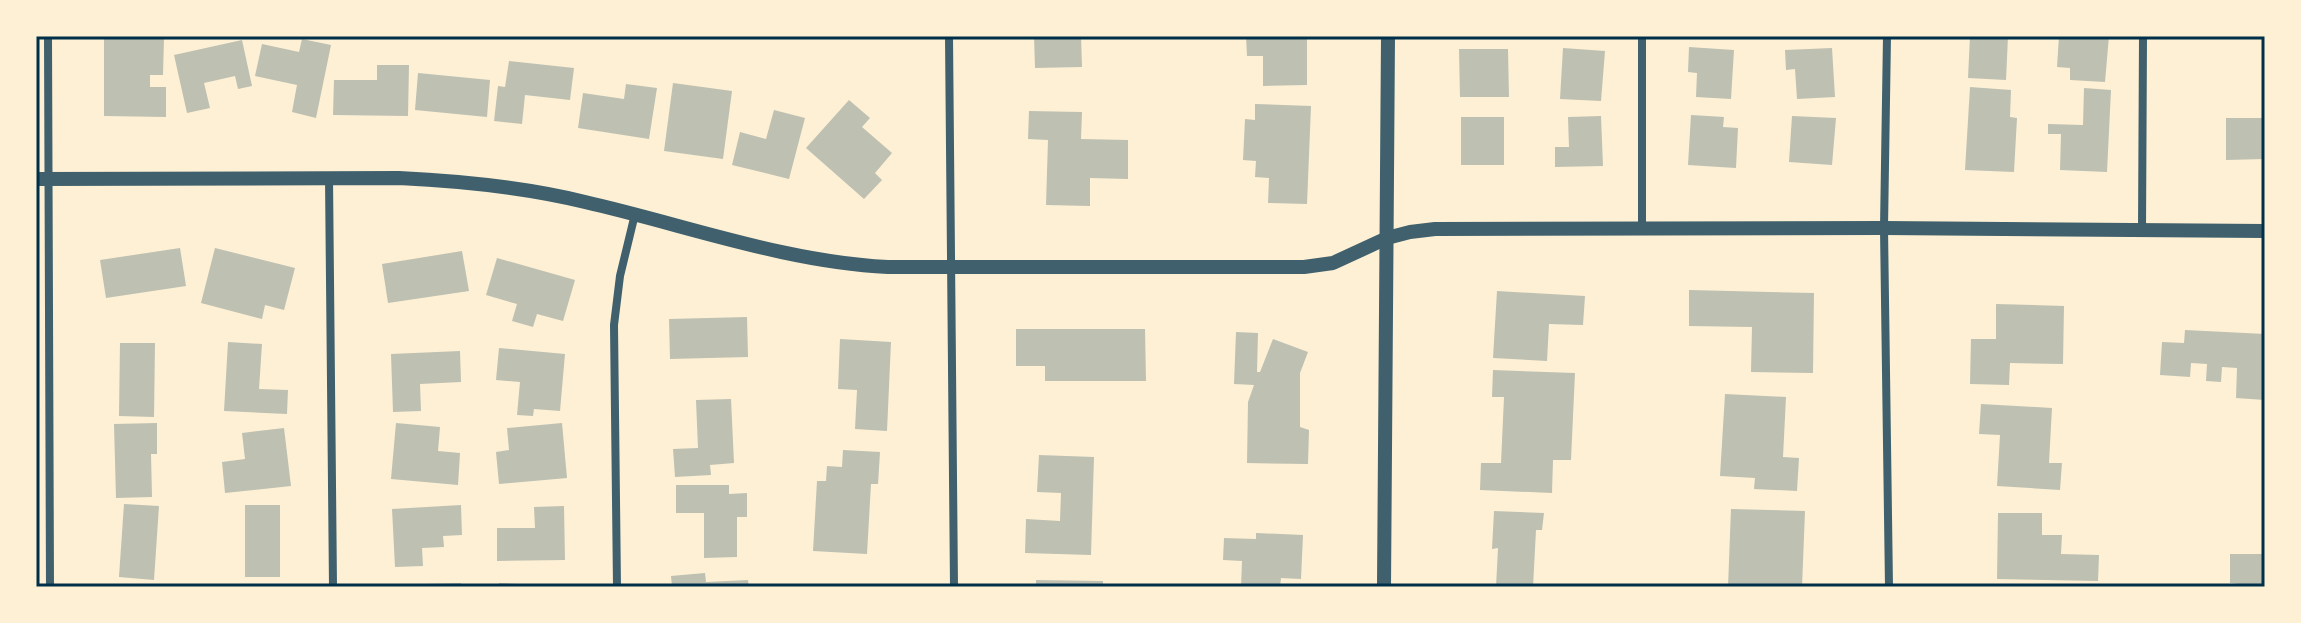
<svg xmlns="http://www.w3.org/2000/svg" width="2301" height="623" font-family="'Sofia Sans Condensed',sans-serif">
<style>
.building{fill:#bec0b2}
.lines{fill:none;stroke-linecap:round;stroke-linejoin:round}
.minor{stroke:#3f606c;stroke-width:8}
.tertiary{stroke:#3f606c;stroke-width:14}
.neatline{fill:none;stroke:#003049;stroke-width:3}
</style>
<rect width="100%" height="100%" fill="#fdf0d5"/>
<g class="building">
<polygon points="1034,36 1081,36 1082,67 1035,68"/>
<polygon points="1246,36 1307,36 1307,85 1263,86 1263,56 1247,56"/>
<polygon points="1970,36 2008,36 2006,80 1968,78"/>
<polygon points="2059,36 2109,36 2105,82 2070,80 2070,68 2057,67"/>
<polygon points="104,38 164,38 163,75 150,75 150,87 166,87 166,117 104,116"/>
<polygon points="302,39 331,45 316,118 292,112 297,85 255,76 262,44 299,52"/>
<polygon points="242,40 252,86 238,89 235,76 204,83 210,108 187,113 174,55"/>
<polygon points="1689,47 1734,50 1731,99 1696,97 1697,73 1688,72"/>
<polygon points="1563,48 1605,51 1601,101 1560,99"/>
<polygon points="1832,48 1835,97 1797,99 1795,69 1786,70 1785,50"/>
<polygon points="1459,49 1508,49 1509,97 1460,97"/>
<polygon points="509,61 574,68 570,100 525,95 522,124 494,121 498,86 505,87"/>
<polygon points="377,65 409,65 408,116 333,115 334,80 377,80"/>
<polygon points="418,73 490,80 487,117 415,110"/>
<polygon points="673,83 732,91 723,159 664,151"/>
<polygon points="626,84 657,88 649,139 578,128 583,93 624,99"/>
<polygon points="1970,87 2011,90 2010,117 2017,118 2014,172 1965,170"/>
<polygon points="2084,88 2111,90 2107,172 2060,170 2061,134 2048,134 2048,124 2083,125"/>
<polygon points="849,100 870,118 862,127 892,153 875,173 882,180 864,199 806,148"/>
<polygon points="1255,104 1311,106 1307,204 1268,203 1269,178 1255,177 1256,161 1243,160 1245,119 1255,120"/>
<polygon points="774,110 805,118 789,179 732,165 740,132 766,139"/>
<polygon points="1029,111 1082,112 1081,139 1128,140 1128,179 1090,178 1090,206 1046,205 1048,140 1028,139"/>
<polygon points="1691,115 1724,117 1723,127 1738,128 1736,168 1688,165"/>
<polygon points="1601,116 1603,166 1555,167 1555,147 1569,147 1568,117"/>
<polygon points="1792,116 1836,118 1832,165 1789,162"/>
<rect x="1461" y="117" width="43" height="48"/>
<polygon points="2226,118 2265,118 2265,159 2226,160"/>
<polygon points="180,248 186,286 106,298 100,260"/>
<polygon points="215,248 295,268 284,310 265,305 262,319 201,303"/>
<polygon points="462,251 469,291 388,303 382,264"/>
<polygon points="497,258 575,280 563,321 537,314 533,327 512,321 517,304 486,295"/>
<polygon points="1689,290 1814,293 1813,373 1751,372 1752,327 1689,326"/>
<polygon points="1497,291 1585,296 1583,325 1549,324 1547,361 1493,358"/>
<polygon points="1996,304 2064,306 2063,364 2010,363 2009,385 1970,384 1971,339 1996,339"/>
<polygon points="747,317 748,357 670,359 669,319"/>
<polygon points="1016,329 1145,329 1146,381 1045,381 1045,366 1016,366"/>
<polygon points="2185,330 2265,334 2265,400 2236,398 2237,368 2222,367 2221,382 2206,381 2207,364 2191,363 2190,377 2160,375 2162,342 2184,343"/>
<polygon points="1236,332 1258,333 1257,372 1260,372 1273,339 1308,352 1300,373 1300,427 1309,430 1308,464 1247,463 1248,402 1254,385 1234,384"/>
<polygon points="840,339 891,342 887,431 855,429 857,390 838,389"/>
<polygon points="228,342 262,344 259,389 288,390 287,414 224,411"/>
<polygon points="120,343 155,343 154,417 119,416"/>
<polygon points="499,348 565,354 560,411 534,409 533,416 517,415 520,382 496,380"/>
<polygon points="460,351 461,382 420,384 421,411 393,412 391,354"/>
<polygon points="1493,370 1575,373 1571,460 1553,460 1552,493 1480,490 1481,463 1501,463 1504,397 1492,397"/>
<polygon points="1725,394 1786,397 1783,457 1799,458 1797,491 1754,489 1755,478 1720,476"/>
<polygon points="731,399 734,463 710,465 711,475 675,477 673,449 698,448 696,400"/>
<polygon points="1981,404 2052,408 2049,463 2062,463 2060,490 1997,486 2000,435 1979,434"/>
<polygon points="157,423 157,454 151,454 152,497 116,498 114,424"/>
<polygon points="396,423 440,427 438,451 460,453 458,485 391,479"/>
<polygon points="562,423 567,478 499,484 496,452 509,450 507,428"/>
<polygon points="284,428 291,486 225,493 222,462 245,459 242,433"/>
<polygon points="843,450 880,452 878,484 871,484 867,554 813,551 817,481 826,481 827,466 842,467"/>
<polygon points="1039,455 1094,457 1091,555 1025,553 1026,519 1060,521 1061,493 1037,492"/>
<polygon points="676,485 729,485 729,494 747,493 747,517 737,517 737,557 704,558 704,513 676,513"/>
<polygon points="124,504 159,506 154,580 119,577"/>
<rect x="245" y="505" width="35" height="72"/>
<polygon points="461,505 462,535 443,536 444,547 422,548 423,566 395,567 392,509"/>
<polygon points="564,506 565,560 497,561 497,528 535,528 534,507"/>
<polygon points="1731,509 1805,511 1802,587 1728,587"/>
<polygon points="1494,511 1544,513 1542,530 1536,530 1533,587 1496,587 1498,548 1492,549"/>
<polygon points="1998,513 2042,513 2042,535 2062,535 2061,554 2099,555 2098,581 1997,579"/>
<polygon points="1256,533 1303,535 1301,579 1281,578 1280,587 1241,587 1242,561 1223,560 1224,538 1256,539"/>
<polygon points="2230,554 2265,554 2265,587 2230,583"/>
<polygon points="705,573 706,582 748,580 749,587 672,587 671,576"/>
<polygon points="1036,580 1103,581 1103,587 1036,587"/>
<polygon points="461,583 461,587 424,587 424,584"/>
<polygon points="499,583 538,585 538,587 499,587"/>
</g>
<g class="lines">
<g class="minor">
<polyline points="48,36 50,587"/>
<polyline points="949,36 954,587"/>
<polyline points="1642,36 1642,228"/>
<polyline points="1887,36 1884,228 1889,587"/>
<polyline points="329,178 333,587"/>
<polyline points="2142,231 2143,36"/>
<polyline points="617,587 614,325 620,276 635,214"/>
</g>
<g class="tertiary">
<path d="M36 179 399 178C462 181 524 187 585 202 686 225 785 262 888 267H1304L1333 263 1387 238 1410 232 1435 229 1884 228 2265 231"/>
<polyline points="1384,587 1388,36"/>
</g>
</g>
<rect width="2301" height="623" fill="none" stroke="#fdf0d5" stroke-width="76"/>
<rect x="38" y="38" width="2225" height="547" class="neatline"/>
</svg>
